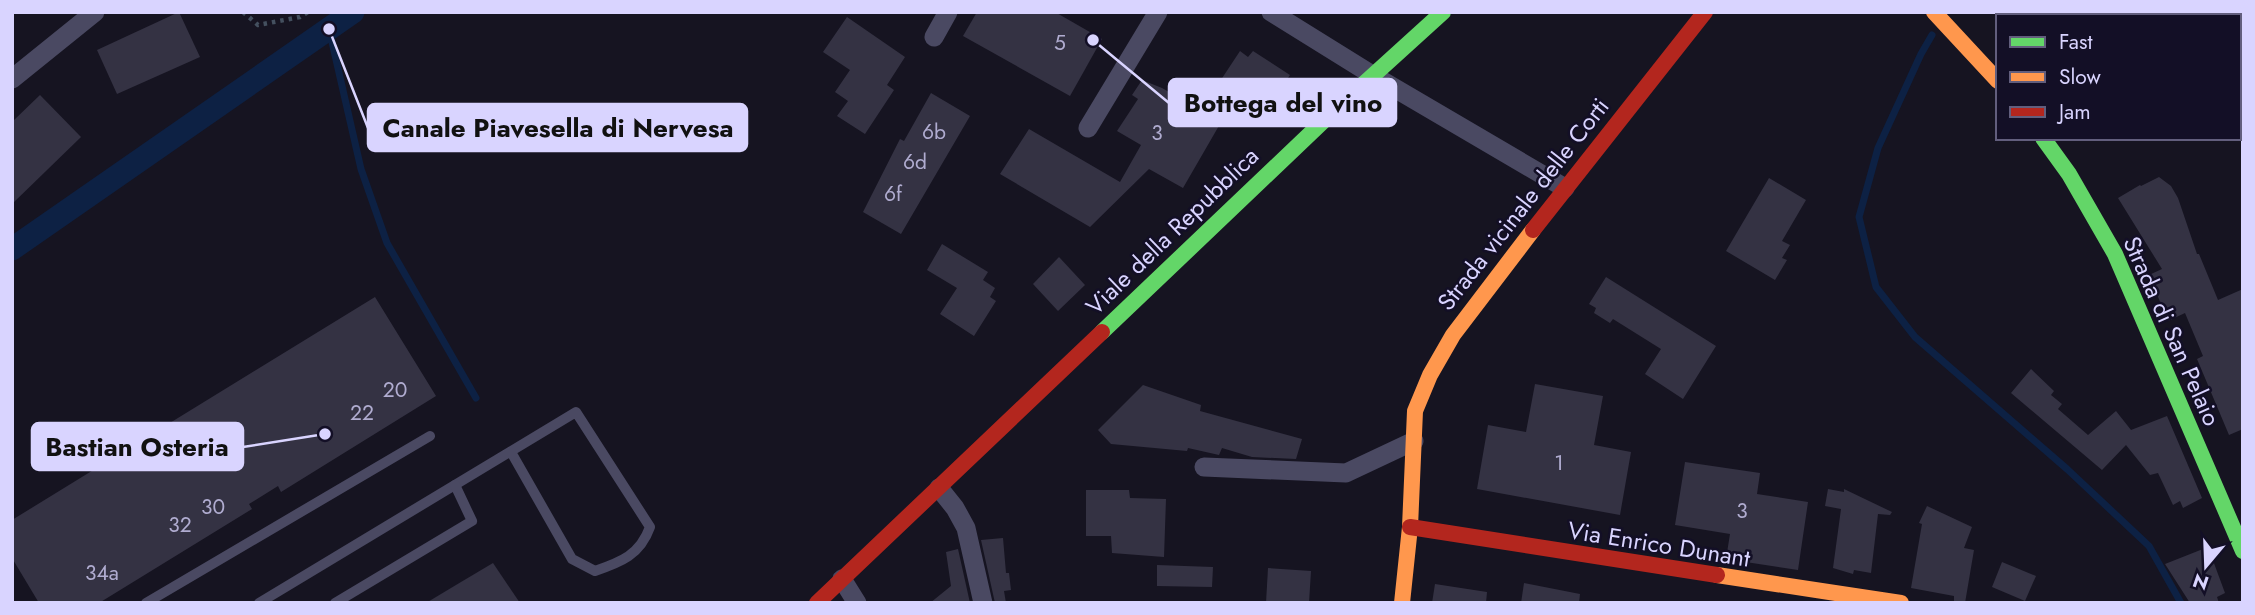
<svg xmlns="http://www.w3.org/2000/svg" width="2255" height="615" font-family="Jost,sans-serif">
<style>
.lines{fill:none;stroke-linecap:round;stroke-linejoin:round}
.stream{stroke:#0d2144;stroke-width:7}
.canal{stroke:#0d2144;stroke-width:23}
.building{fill:#343243}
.path{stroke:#44505f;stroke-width:4.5;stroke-dasharray:3.5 5;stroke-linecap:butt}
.lane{stroke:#4a4962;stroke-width:10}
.street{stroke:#4a4962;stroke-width:19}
.fast{stroke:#63d668;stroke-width:16}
.slow{stroke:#ff974d;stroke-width:16}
.jam{stroke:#b3261e;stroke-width:16}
.labels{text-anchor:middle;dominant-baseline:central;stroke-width:5;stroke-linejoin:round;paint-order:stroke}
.number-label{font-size:21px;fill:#b0acd0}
.street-label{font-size:24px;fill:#d9d4ff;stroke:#130f26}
.leader{fill:none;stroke:#d9d4ff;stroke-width:2.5}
.callout-dot{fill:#d9d4ff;stroke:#130f26;stroke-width:2.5}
.callout{fill:#d9d4ff;stroke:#d9d4ff;stroke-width:2.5}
.callout-label{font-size:26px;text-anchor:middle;font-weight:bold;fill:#111}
</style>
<rect width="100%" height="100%" fill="#161421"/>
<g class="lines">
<g class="stream">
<polyline points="329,29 361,169 387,243 476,398"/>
<polyline points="1932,35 1921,54 1878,148 1859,217 1876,287 1915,337 2067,469 2149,546 2181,603"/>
</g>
<polyline class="canal" points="12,249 353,12"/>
</g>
<g class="building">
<polygon points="179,12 200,57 117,94 97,50"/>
<polygon points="977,12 1055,12 1102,39 1070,96 963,36"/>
<polygon points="847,17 905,57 887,85 894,90 865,134 837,116 848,101 835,92 850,70 823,52"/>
<polygon points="1240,51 1248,57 1253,51 1290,75 1263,116 1235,98 1183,188 1149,169 1090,227 1000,174 1029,129 1120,182 1141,145 1117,131 1138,99 1132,95 1142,80 1162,88 1201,110"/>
<polygon points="931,93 970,116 901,234 863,212 900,139 904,141"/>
<polygon points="40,95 81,137 12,204 12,122"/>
<polygon points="2159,177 2171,186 2178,198 2197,254 2199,254 2218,300 2243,289 2243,429 2229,435 2197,359 2203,356 2185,313 2168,321 2149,275 2162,269 2118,198 2140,185 2141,186"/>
<polygon points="1769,178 1806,200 1782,241 1790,245 1782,258 1787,260 1775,280 1726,251"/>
<polygon points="942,244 988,272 983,280 995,288 990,297 996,301 974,336 940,314 957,288 927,270"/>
<polygon points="1059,257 1085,285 1058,311 1033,284"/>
<polygon points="1606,277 1716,346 1683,399 1645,374 1661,349 1613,319 1610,323 1594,313 1596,308 1589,304"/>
<polygon points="375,297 436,396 281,492 278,486 249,504 252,509 99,603 39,603 12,558 12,520"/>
<polygon points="2031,369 2054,391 2051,395 2062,404 2058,409 2088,435 2116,411 2131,430 2167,416 2202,498 2183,508 2180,501 2173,505 2158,473 2150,475 2126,445 2102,470 2011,393"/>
<polygon points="1535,384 1603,396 1594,445 1631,452 1620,515 1477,489 1488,425 1526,432"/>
<polygon points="1143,385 1201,405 1200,411 1302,439 1296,459 1252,457 1222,448 1219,455 1188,448 1187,451 1111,444 1098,430"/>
<polygon points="1685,462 1760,473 1757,494 1808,502 1798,570 1726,559 1730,534 1675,525"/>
<polygon points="1828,489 1844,492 1844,489 1892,512 1890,515 1878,514 1871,573 1854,570 1853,574 1833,568 1841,509 1825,506"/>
<polygon points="1086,490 1129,490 1130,498 1166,499 1164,557 1112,553 1111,536 1086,536"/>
<polygon points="1927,506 1972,527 1964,548 1974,550 1965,603 1954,603 1954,596 1911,588 1922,524 1919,523"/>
<polygon points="1003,538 1006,573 1009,573 1011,590 1004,591 1006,603 995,603 981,540"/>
<polygon points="2208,547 2225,593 2217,597 2219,603 2190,603 2165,564"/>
<polygon points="958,549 970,603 930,603 951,586 946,552"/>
<polygon points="2002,562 2036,576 2025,601 1992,587"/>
<polygon points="493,563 520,603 426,603 461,582"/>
<polygon points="1157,565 1213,567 1212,587 1157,586"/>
<polygon points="1268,568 1311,571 1309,603 1266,603"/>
<polygon points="1524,583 1580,594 1579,603 1521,603"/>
<polygon points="1435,584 1487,592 1486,603 1432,603"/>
</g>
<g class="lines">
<polyline class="path" points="243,12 258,25 300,17 308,12"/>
<g class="lane">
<polyline points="146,603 430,436"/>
<path d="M259 603 576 412 650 527C640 555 621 562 595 571L572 559 511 452"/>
<polyline points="335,603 472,521 455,485"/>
</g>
<g class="street">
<polyline points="1271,12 1374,76 1565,188"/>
<polyline points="934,37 948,12"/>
<polyline points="12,79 95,12"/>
<polyline points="1088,128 1158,12"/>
<polyline points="1204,467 1346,473 1414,441"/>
<polyline points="939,488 955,508 966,528 983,603"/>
<polyline points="842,579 857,603"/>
</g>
<g class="fast">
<polyline points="2043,138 2069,174 2115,254 2243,551"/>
<polyline points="1102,332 1335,110 1443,12"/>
</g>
<g class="slow">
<polyline points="1934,12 1998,81"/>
<polyline points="1717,575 1901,603"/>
<polyline points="1402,603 1410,527 1415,411 1430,375 1453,335 1533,230"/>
</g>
<g class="jam">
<polyline points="1533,230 1705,12"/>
<polyline points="1410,527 1717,575"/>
<polyline points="817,603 1102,332"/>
</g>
</g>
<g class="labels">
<g class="number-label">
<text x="1060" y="43">5</text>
<text x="934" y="132">6b</text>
<text x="1157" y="133">3</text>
<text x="915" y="162">6d</text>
<text x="893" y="194">6f</text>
<text x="395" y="390">20</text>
<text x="362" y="413">22</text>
<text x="1559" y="463">1</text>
<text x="213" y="507">30</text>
<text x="1742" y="511">3</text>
<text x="180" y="525">32</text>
<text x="102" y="573">34a</text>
</g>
<g class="street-label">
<text transform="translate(1523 204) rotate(-52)">Strada vicinale delle Corti</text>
<text transform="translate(1172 231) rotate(-44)">Viale della Repubblica</text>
<text transform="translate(2172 331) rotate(66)">Strada di San Pelaio</text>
<text transform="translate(1659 544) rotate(9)">Via Enrico Dunant</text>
</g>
</g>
<path class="leader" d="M1093 40L1169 103M329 29L368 128M325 434L243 447"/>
<g class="callout-dot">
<circle cx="1093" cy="40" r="7"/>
<circle cx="329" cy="29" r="7"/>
<circle cx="325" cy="434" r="7"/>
</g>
<g class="callout">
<rect x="1169" y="79" width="227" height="47" rx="7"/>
<rect x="368" y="104" width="379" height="47" rx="7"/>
<rect x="32" y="423" width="211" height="47" rx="7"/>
</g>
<g class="callout-label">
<text x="1283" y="112">Bottega del vino</text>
<text x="558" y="137">Canale Piavesella di Nervesa</text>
<text x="137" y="456">Bastian Osteria</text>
</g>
<rect width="2255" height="615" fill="none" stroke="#d9d4ff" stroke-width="28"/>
<rect x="1996" y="14" width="245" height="126" fill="#130f26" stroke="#625e7d" stroke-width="2"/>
<rect x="2010" y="37" width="35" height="10" fill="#63d668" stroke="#625e7d" stroke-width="2"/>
<text x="2059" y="49" font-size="21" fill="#d9d4ff">Fast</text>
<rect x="2010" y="72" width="35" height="10" fill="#ff974d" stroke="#625e7d" stroke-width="2"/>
<text x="2059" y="84" font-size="21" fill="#d9d4ff">Slow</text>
<rect x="2010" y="107" width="35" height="10" fill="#b3261e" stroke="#625e7d" stroke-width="2"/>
<text x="2059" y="119" font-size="21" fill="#d9d4ff">Jam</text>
<g transform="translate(2206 566) rotate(199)" stroke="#130f26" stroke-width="5" paint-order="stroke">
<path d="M0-5L12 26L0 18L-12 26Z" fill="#d9d4ff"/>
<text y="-10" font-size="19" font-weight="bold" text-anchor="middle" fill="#d9d4ff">N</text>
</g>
</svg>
